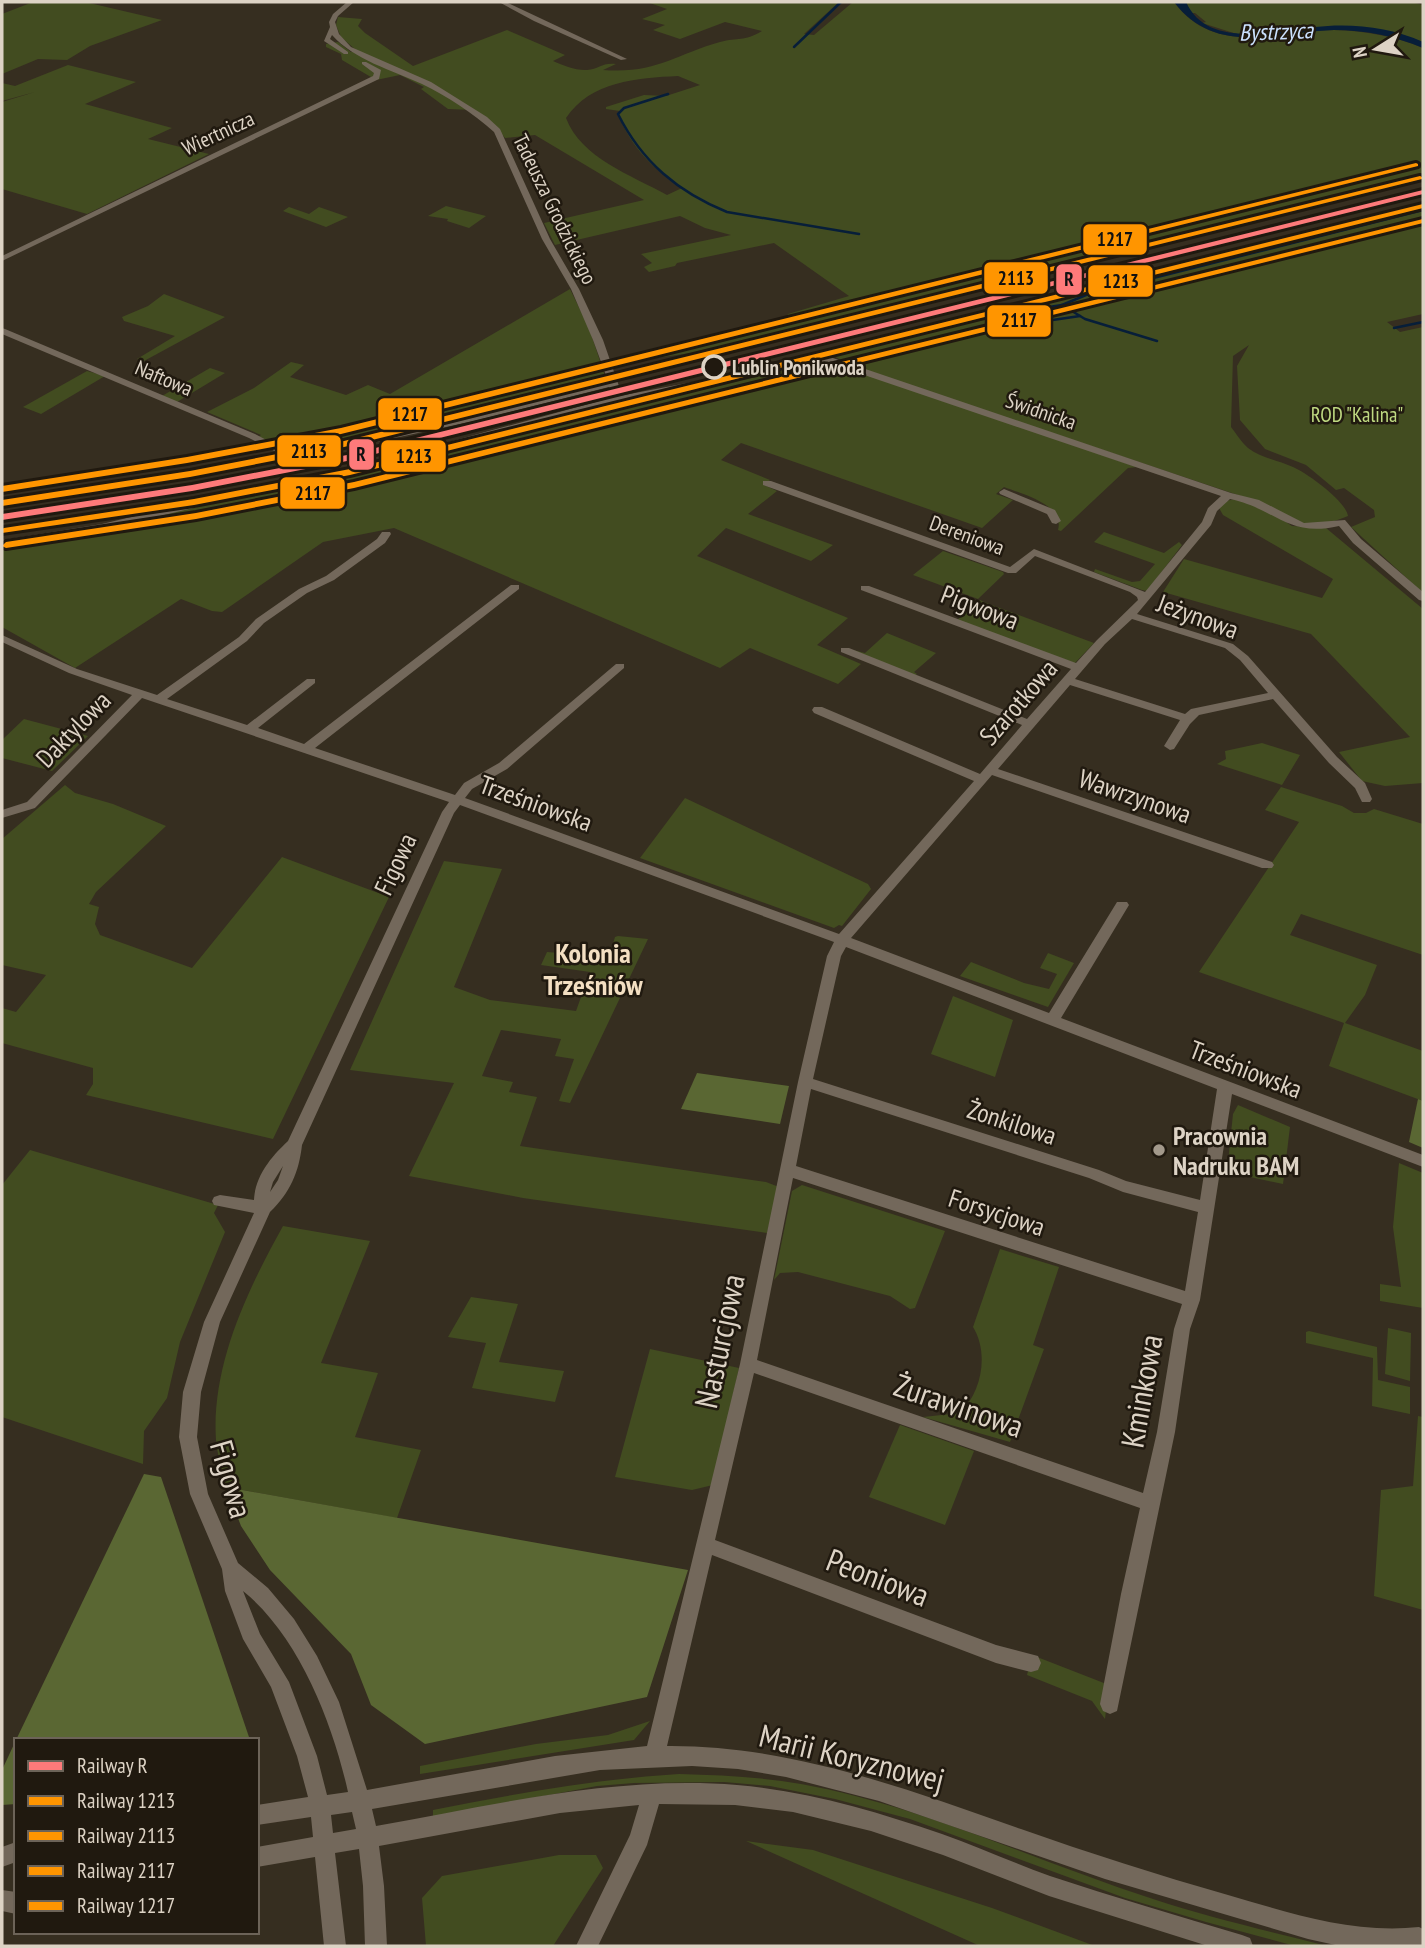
<svg xmlns="http://www.w3.org/2000/svg" width="1425" height="1948" font-family="'PT Sans Narrow',sans-serif">
<style>
.green{fill:#424c20;fill-rule:evenodd}
.forest{fill:#5a6733}
.water{fill:#071e39}
.lines{fill:none;stroke-linecap:round;stroke-linejoin:round}
.stream{stroke:#071e39;stroke-width:2.5}
.street{fill:#73685b;fill-rule:evenodd}
.rail-1-casing{stroke:#20190f;stroke-width:6}
.rail-2-casing{stroke:#20190f;stroke-width:6}
.rail-3-casing{stroke:#20190f;stroke-width:6}
.rail-4-casing{stroke:#20190f;stroke-width:6}
.rail-5-casing{stroke:#20190f;stroke-width:6}
.rail-1{fill:#fe7a7a;fill-rule:evenodd}
.rail-2{fill:#ff9500;fill-rule:evenodd}
.rail-3{fill:#ff9500;fill-rule:evenodd}
.rail-4{fill:#ff9500;fill-rule:evenodd}
.rail-5{fill:#ff9500;fill-rule:evenodd}
.stop-dot{fill:#20190f;stroke:#ddd3c5;stroke-width:3.5}
.poi-dot{fill:#a3998b;stroke:#20190f;stroke-width:2.5}
.labels{text-anchor:middle;dominant-baseline:central;stroke-width:5;stroke-linejoin:round;paint-order:stroke}
.far-street-label{font-size:21px;fill:#ddd3c5;stroke:#20190f}
.far-stop-label{font-size:21px;font-weight:bold;fill:#ddd3c5;stroke:#20190f;text-anchor:start}
.far-park-label{font-size:21px;fill:#bed881;stroke:#20190f}
.far-water-label{font-size:23px;font-style:italic;fill:#cbe1fe;stroke:#20190f}
.street-label{font-size:26px;fill:#ddd3c5;stroke:#20190f}
.poi-label{font-size:26px;font-weight:bold;fill:#ddd3c5;stroke:#20190f;text-anchor:start}
.neighbourhood-label{font-size:28px;font-weight:bold;fill:#f3dfc2;stroke:#20190f}
.near-street-label{font-size:32px;fill:#ddd3c5;stroke:#20190f}
.line-badge{stroke:#20190f;stroke-width:2.5}
.pale-badge-label{font-size:19px;text-anchor:middle;font-weight:bold;fill:#111}
</style>
<rect width="100%" height="100%" fill="#362e20"/>
<g class="green">
<polygon points="33,2 85,2 162,20 90,46 67,60 38,59 2,74 2,14"/>
<path d="M647 2H839L804 34 814 35 853 2H1174C1216 58 1276 30 1334 30 1366 31 1394 36 1423 48V176L1182 232 953 293 712 350 614 364 612 362 622 358 786 318 788 314 849 296 774 243 677 263 675 266 649 272 644 267 652 263 641 254 731 235 705 228 680 216 555 245 544 223 644 200 535 135 505 138 500 132 473 110 448 109 421 89 424 87 400 75 376 80 342 60 341 54 326 47V44L338 42 351 52 357 51 341 37 336 25 338 17 362 19 358 26 365 33 413 66 507 30 565 55 553 61C562 65 577 71 587 70 599 69 603 62 616 64L603 70C656 74 674 55 720 42 739 37 743 42 762 31L725 22 680 39 653 30 665 25 642 19 667 9ZM678 76 700 85 666 96 644 95 606 107V109L620 111 618 114C631 147 653 169 682 188L667 195C631 175 581 158 566 118 591 81 637 78 678 76Z"/>
<polygon points="1186,2 1412,2 1423,5 1423,42 1397,33 1342,26 1240,35 1202,23 1206,22 1195,13 1191,13"/>
<polygon points="68,65 136,82 85,104 172,128 148,139 209,154 87,214 2,189 2,102 35,92 2,101 2,83 15,86"/>
<path d="M1423 205V314L1387 322 1400 332 1423 327V593L1351 527 1375 517 1374 510 1344 488 1336 490 1306 465 1265 449 1240 420 1237 366 1249 345 1233 356 1231 427C1236 433 1241 442 1248 448 1261 458 1278 460 1293 467 1307 473 1346 501 1348 516 1307 533 1298 522 1262 503L866 371 833 356 1050 297Z"/>
<polygon points="446,206 486,216 469,228 447,221 448,219 428,216"/>
<polygon points="289,207 309,214 319,207 348,217 326,227 283,211"/>
<polygon points="570,289 589,328 605,376 602,381 292,457 257,438 261,435 207,412 254,388 291,362 304,365 290,377 346,395 368,385 390,394"/>
<polygon points="164,294 225,317 144,361 137,359 175,336 124,321 122,317 148,306"/>
<path d="M820 362H830L1137 467 1128 468 1061 531 1058 530C1065 505 1022 494 1004 487L996 494 1013 500 982 528 741 443 721 460 770 480 764 485 777 491 748 514 833 545 811 561 726 528 697 556 848 618 817 645 861 664 838 684 750 648 720 668 394 528 323 542 222 612 212 611 181 599 75 668 2 627V545L77 533 228 499 303 485 570 414Z"/>
<polygon points="210,368 225,373 177,402 162,396"/>
<polygon points="87,371 105,376 41,414 23,407"/>
<polygon points="1235,499 1260,505 1292,526 1326,528 1423,609 1423,783 1385,786 1362,781 1339,752 1410,737 1311,634 1163,592 1184,559 1322,598 1333,579 1223,515 1219,508 1226,501"/>
<polygon points="1104,532 1164,553 1179,542 1182,545 1147,591 1142,590 1094,572 1095,569 1132,582 1140,581 1155,564 1094,542"/>
<polygon points="943,551 1003,572 1004,574 978,599 913,575"/>
<polygon points="980,600 984,602 1094,643 1075,663 956,621"/>
<polygon points="887,633 936,653 914,672 917,674 913,677 853,650 865,653"/>
<polygon points="24,719 88,736 52,771 2,758 2,740"/>
<polygon points="1262,743 1300,755 1282,785 1217,764 1226,759 1225,751"/>
<polygon points="65,785 75,793 113,804 166,826 96,892 89,904 99,907 95,924 100,935 192,968 282,857 389,897 273,1139 86,1095 93,1084 93,1068 2,1043 2,1008 16,1012 46,975 2,965 2,839"/>
<polygon points="1281,787 1342,806 1354,813 1366,813 1374,809 1423,824 1423,955 1301,914 1290,935 1377,965 1365,995 1345,1023 1423,1051 1423,1101 1329,1066 1344,1023 1199,972 1299,822 1265,810"/>
<polygon points="685,798 868,884 871,889 842,926 839,925 834,928 640,858"/>
<polygon points="444,861 502,869 454,987 490,1000 576,1011 590,972 541,965 547,952 609,957 615,937 618,936 648,939 570,1103 559,1101 574,1059 555,1056 561,1039 501,1030 482,1076 513,1082 509,1092 537,1097 520,1146 766,1182 779,1187 767,1233 523,1198 409,1176 454,1083 350,1070"/>
<polygon points="1048,953 1074,963 1048,1007 960,976 971,962 1024,983 1049,989 1057,974 1040,968"/>
<polygon points="953,996 1013,1020 995,1077 931,1054"/>
<polygon points="1238,1105 1290,1127 1283,1184 1227,1172 1233,1114"/>
<polygon points="30,1150 218,1205 214,1213 225,1232 180,1342 167,1398 144,1431 143,1464 2,1417 2,1185"/>
<polygon points="1399,1163 1423,1173 1423,1308 1380,1301 1380,1284 1401,1287 1393,1227"/>
<polygon points="802,1185 945,1231 915,1308 910,1309 890,1296 798,1272 780,1273 774,1280 792,1191"/>
<path d="M283 1226 370 1241 321 1363 378 1373 355 1437 421 1450 397 1518 226 1487C223 1472 217 1455 216 1440 211 1365 248 1289 283 1226Z"/>
<path d="M1000 1249 1059 1267 1033 1345 1044 1349 1010 1442 923 1417 960 1413C982 1392 989 1353 973 1327Z"/>
<polygon points="471,1297 518,1304 499,1362 564,1371 555,1402 472,1388 486,1343 448,1337"/>
<polygon points="1388,1328 1411,1333 1410,1381 1385,1374"/>
<polygon points="1309,1331 1377,1347 1378,1380 1410,1387 1410,1414 1372,1406 1373,1358 1306,1343 1306,1332"/>
<polygon points="650,1349 739,1368 713,1485 692,1490 615,1477"/>
<polygon points="1418,1416 1423,1417 1423,1610 1374,1596 1381,1490 1413,1486"/>
<polygon points="900,1425 974,1451 945,1525 869,1497"/>
<polygon points="1032,1655 1109,1685 1105,1719 1092,1701 1027,1675"/>
<polygon points="650,1721 634,1740 420,1774 420,1766 536,1744 608,1735"/>
<path d="M679 1774C720 1775 761 1777 801 1784 922 1806 1036 1861 1153 1899 1210 1918 1269 1931 1327 1946H1295L1206 1922 1125 1898 910 1819 835 1799 770 1786 724 1782 634 1783 597 1786 433 1817V1810C515 1794 596 1779 679 1774Z"/>
<polygon points="746,1841 813,1850 992,1908 1095,1946 980,1946"/>
<polygon points="559,1855 596,1855 603,1868 553,1946 426,1946 422,1898 442,1876"/>
</g>
<g class="forest">
<polygon points="697,1073 789,1086 780,1124 681,1109"/>
<polygon points="1418,1099 1423,1101 1423,1148 1409,1142"/>
<polygon points="144,1474 161,1477 250,1740 16,1740"/>
<polygon points="226,1487 688,1570 647,1697 425,1744 371,1705 351,1654 270,1570 241,1526"/>
<polygon points="16,1740 16,1804 2,1805 2,1770"/>
</g>
<path class="water" d="M1174 2H1186C1209 53 1284 28 1328 26 1359 24 1395 29 1423 42V48C1395 36 1365 30 1334 30 1276 32 1216 57 1174 2Z"/>
<g class="lines">
<g class="stream">
<polyline points="794,47 841,2"/>
<path d="M668 94 624 108 618 114C642 162 678 192 727 212L859 234"/>
<polyline points="1049,307 1062,305"/>
<polyline points="1039,322 1080,316"/>
<polyline points="1394,328 1423,322"/>
<polyline points="1157,341 1085,319 1062,305 1086,295 1423,210"/>
</g>
<g class="street">
<path d="M347 2H354L338 16 335 22 339 34 351 47 431 82 487 117 500 129 550 239 579 289 603 340 620 389 618 391H612L609 387 474 421 292 460 249 438 2 334V328L5 329 255 434 293 454 474 415 608 381 593 340 571 289 542 239 494 132C473 113 447 96 422 84 392 70 354 60 332 35L330 39 348 52V54H344L324 41 330 27 329 22 333 14Z"/>
<polygon points="499,2 506,2 627,59 621,60 534,21"/>
<polygon points="362,62 366,62 381,70 379,79 2,261 2,256 373,76 374,73 362,64"/>
<path d="M827 356 1231 493 1259 500 1304 523 1345 520 1361 539 1423 592V601L1419 600 1353 543 1339 526C1287 538 1277 509 1230 499L1217 511 1211 525 1137 614 1233 644 1248 656 1337 757 1365 783 1372 799 1370 802H1362L1355 788 1329 763 1273 699 1199 715 1190 724 1174 749 1170 750 1164 746 1180 720 1070 685 998 769 1272 862 1274 865 1272 868H1262L992 775 851 938 1049 1013 1117 902H1127L1129 905 1061 1018 1423 1155V1167L1232 1094 1200 1300 1190 1329 1175 1432 1117 1711 1110 1714 1103 1711 1100 1704 1121 1594 1140 1508 754 1373 715 1540 996 1645 1038 1656 1041 1663 1038 1670 1031 1672 996 1663 712 1555 667 1746C790 1745 907 1789 1021 1829 1089 1853 1158 1875 1228 1895 1291 1913 1352 1934 1419 1927L1423 1929V1946H1340L1308 1939 1105 1879 879 1801 786 1777 738 1769 692 1766 600 1770 372 1809 376 1826C494 1805 616 1775 737 1785 807 1791 875 1811 942 1834 978 1847 1014 1863 1050 1876 1114 1897 1178 1916 1242 1935L1250 1938 1253 1946H1208L1049 1896 943 1855 871 1831 793 1812 735 1805 659 1804 647 1845 598 1946H576L630 1835 639 1805 560 1813 379 1846 384 1886 387 1946H365L363 1886 359 1849 335 1853 346 1946H324L315 1857 257 1867V1847L313 1837 311 1817 257 1825V1805L308 1797 297 1756 271 1687 243 1639 225 1591 222 1569 190 1494 179 1437 183 1392 204 1322 254 1213 214 1205 212 1201 214 1197 220 1195 254 1200C255 1176 271 1157 288 1141L442 812 449 802 142 698 35 808 2 818V810L27 802 132 695 69 673 2 642V635L77 669 157 695 239 637 256 619 299 589 326 576 377 539 382 532H390L391 534 385 543 334 580 307 593 264 623 247 641 167 699 247 725 307 679H315V683L258 728 304 744 511 585H519V589L315 748 455 795 464 783 499 763 616 664H624V668L507 769 472 789 465 798 839 934 974 781 814 713 812 710 814 707H822L980 774 1022 725 841 652V648H849L1027 719 1071 669 861 590V586H869L1076 663 1097 640 1138 600 1137 597 1130 592 1035 556 1016 573H1008L763 485V481H771L1010 567 1034 549 1145 592 1202 522 1208 508 1221 496 826 362 615 403 340 478 218 502 102 530 2 546V540L102 524 218 496 339 472 614 397ZM1132 619 1225 648 1240 660 1268 693 1191 709 1185 714 1075 679 1105 644ZM460 805 834 942 827 956 798 1082 740 1364 647 1746 555 1756 367 1790 339 1702 317 1656 294 1619 268 1588 238 1563 208 1494 197 1437 201 1392 220 1322 270 1212C290 1193 299 1172 302 1145L454 813ZM846 947 1217 1089 1200 1200 1126 1181 1099 1170 813 1079 841 956ZM811 1089 1089 1178 1123 1192 1198 1212 1185 1291 796 1166ZM283 1166 278 1180 270 1192 273 1182ZM793 1178 1182 1304 1174 1329 1157 1432 1143 1493 757 1360ZM243 1591C299 1636 333 1724 348 1792L327 1795 317 1756 289 1682 260 1634ZM352 1812 356 1829 333 1833 331 1815Z"/>
<polygon points="1004,489 1055,510 1061,521 1056,524 1052,523 1047,514 1000,494 999,492"/>
<polygon points="16,1842 16,1862 2,1867 2,1847"/>
<polygon points="2,1890 16,1892 16,1914 2,1911"/>
</g>
<defs>
<polygon id="rail-1" points="1423,190 1423,194 347,461 192,491 2,520 2,514 192,485 347,455"/>
<polygon id="rail-2" points="1423,204 1423,208 350,475 194,505 2,533 2,529 4,528 194,499 350,469"/>
<polygon id="rail-3" points="1420,176 1422,177 1422,179 344,447 190,477 2,506 2,500 190,471 344,441"/>
<polygon id="rail-4" points="1423,219 1423,223 354,488 196,519 6,548 2,546 6,542 196,513 354,482"/>
<polygon id="rail-5" points="1416,163 1418,164 1418,166 341,434 187,463 2,492 2,486 187,457 341,428"/>
</defs>
<use href="#rail-1" class="rail-1-casing"/>
<use href="#rail-2" class="rail-2-casing"/>
<use href="#rail-3" class="rail-3-casing"/>
<use href="#rail-4" class="rail-4-casing"/>
<use href="#rail-5" class="rail-5-casing"/>
<use href="#rail-1" class="rail-1"/>
<use href="#rail-2" class="rail-2"/>
<use href="#rail-3" class="rail-3"/>
<use href="#rail-4" class="rail-4"/>
<use href="#rail-5" class="rail-5"/>
</g>
<circle class="stop-dot" cx="714" cy="367" r="11"/>
<circle class="poi-dot" cx="1159" cy="1150" r="7"/>
<g class="labels">
<g class="far-street-label">
<text transform="translate(218 133) rotate(-25)">Wiertnicza</text>
<text transform="translate(555 209) rotate(64)">Tadeusza Grodzickiego</text>
<text transform="translate(164 378) rotate(23)">Naftowa</text>
<text transform="translate(1041 411) rotate(19)">Świdnicka</text>
<text transform="translate(967 535) rotate(20)">Dereniowa</text>
</g>
<g class="far-stop-label">
<text x="732" y="367">Lublin Ponikwoda</text>
</g>
<g class="far-park-label">
<text x="1357" y="414">ROD "Kalina"</text>
</g>
<g class="far-water-label">
<text transform="translate(1276 31) rotate(-2)">Bystrzyca</text>
</g>
<g class="street-label">
<text transform="translate(980 607) rotate(21)">Pigwowa</text>
<text transform="translate(1198 616) rotate(20)">Jeżynowa</text>
<text transform="translate(1018 702) rotate(-49)">Szarotkowa</text>
<text transform="translate(73 729) rotate(-46)">Daktylowa</text>
<text transform="translate(1135 796) rotate(19)">Wawrzynowa</text>
<text transform="translate(536 803) rotate(20)">Trześniowska</text>
<text transform="translate(395 864) rotate(-65)">Figowa</text>
<text transform="translate(1246 1069) rotate(21)">Trześniowska</text>
<text transform="translate(1012 1122) rotate(18)">Żonkilowa</text>
<text transform="translate(997 1212) rotate(18)">Forsycjowa</text>
</g>
<g class="poi-label">
<text x="1173" y="1135">Pracownia<tspan x="1173" dy="30">Nadruku BAM</tspan></text>
</g>
<g class="neighbourhood-label">
<text x="593" y="952">Kolonia<tspan x="593" dy="32">Trześniów</tspan></text>
</g>
<g class="near-street-label">
<text transform="translate(719 1341) rotate(-78)">Nasturcjowa</text>
<text transform="translate(1141 1391) rotate(-80)">Kminkowa</text>
<text transform="translate(959 1405) rotate(19)">Żurawinowa</text>
<text transform="translate(232 1479) rotate(74)">Figowa</text>
<text transform="translate(878 1577) rotate(21)">Peoniowa</text>
<text transform="translate(852 1757) rotate(14)">Marii Koryznowej</text>
</g>
</g>
<g class="line-badge">
<rect x="1082" y="223" width="66" height="33" rx="7" fill="#ff9500"/>
<rect x="983" y="261" width="66" height="34" rx="7" fill="#ff9500"/>
<rect x="1055" y="263" width="28" height="33" rx="7" fill="#fe7a7a"/>
<rect x="1087" y="264" width="67" height="34" rx="7" fill="#ff9500"/>
<rect x="986" y="304" width="66" height="34" rx="7" fill="#ff9500"/>
<rect x="377" y="397" width="66" height="34" rx="7" fill="#ff9500"/>
<rect x="276" y="434" width="66" height="34" rx="7" fill="#ff9500"/>
<rect x="348" y="438" width="27" height="33" rx="7" fill="#fe7a7a"/>
<rect x="380" y="439" width="67" height="34" rx="7" fill="#ff9500"/>
<rect x="279" y="476" width="67" height="34" rx="7" fill="#ff9500"/>
</g>
<g class="pale-badge-label">
<text x="1115" y="246">1217</text>
<text x="1016" y="285">2113</text>
<text x="1069" y="286">R</text>
<text x="1121" y="288">1213</text>
<text x="1019" y="327">2117</text>
<text x="410" y="421">1217</text>
<text x="309" y="458">2113</text>
<text x="361" y="461">R</text>
<text x="414" y="463">1213</text>
<text x="313" y="500">2117</text>
</g>
<rect width="1425" height="1948" fill="none" stroke="#ddd3c5" stroke-width="7"/>
<rect x="14" y="1738" width="245" height="196" fill="#20190f" stroke="#6c6358" stroke-width="2"/>
<rect x="28" y="1761" width="35" height="10" fill="#fe7a7a" stroke="#6c6358" stroke-width="2"/>
<text x="77" y="1773" font-size="21" fill="#ddd3c5">Railway R</text>
<rect x="28" y="1796" width="35" height="10" fill="#ff9500" stroke="#6c6358" stroke-width="2"/>
<text x="77" y="1808" font-size="21" fill="#ddd3c5">Railway 1213</text>
<rect x="28" y="1831" width="35" height="10" fill="#ff9500" stroke="#6c6358" stroke-width="2"/>
<text x="77" y="1843" font-size="21" fill="#ddd3c5">Railway 2113</text>
<rect x="28" y="1866" width="35" height="10" fill="#ff9500" stroke="#6c6358" stroke-width="2"/>
<text x="77" y="1878" font-size="21" fill="#ddd3c5">Railway 2117</text>
<rect x="28" y="1901" width="35" height="10" fill="#ff9500" stroke="#6c6358" stroke-width="2"/>
<text x="77" y="1913" font-size="21" fill="#ddd3c5">Railway 1217</text>
<g transform="translate(1376 49) rotate(259)" stroke="#20190f" stroke-width="5" paint-order="stroke">
<path d="M0-5L12 26L0 18L-12 26Z" fill="#ddd3c5"/>
<text y="-10" font-size="19" font-weight="bold" text-anchor="middle" fill="#ddd3c5">N</text>
</g>
</svg>
